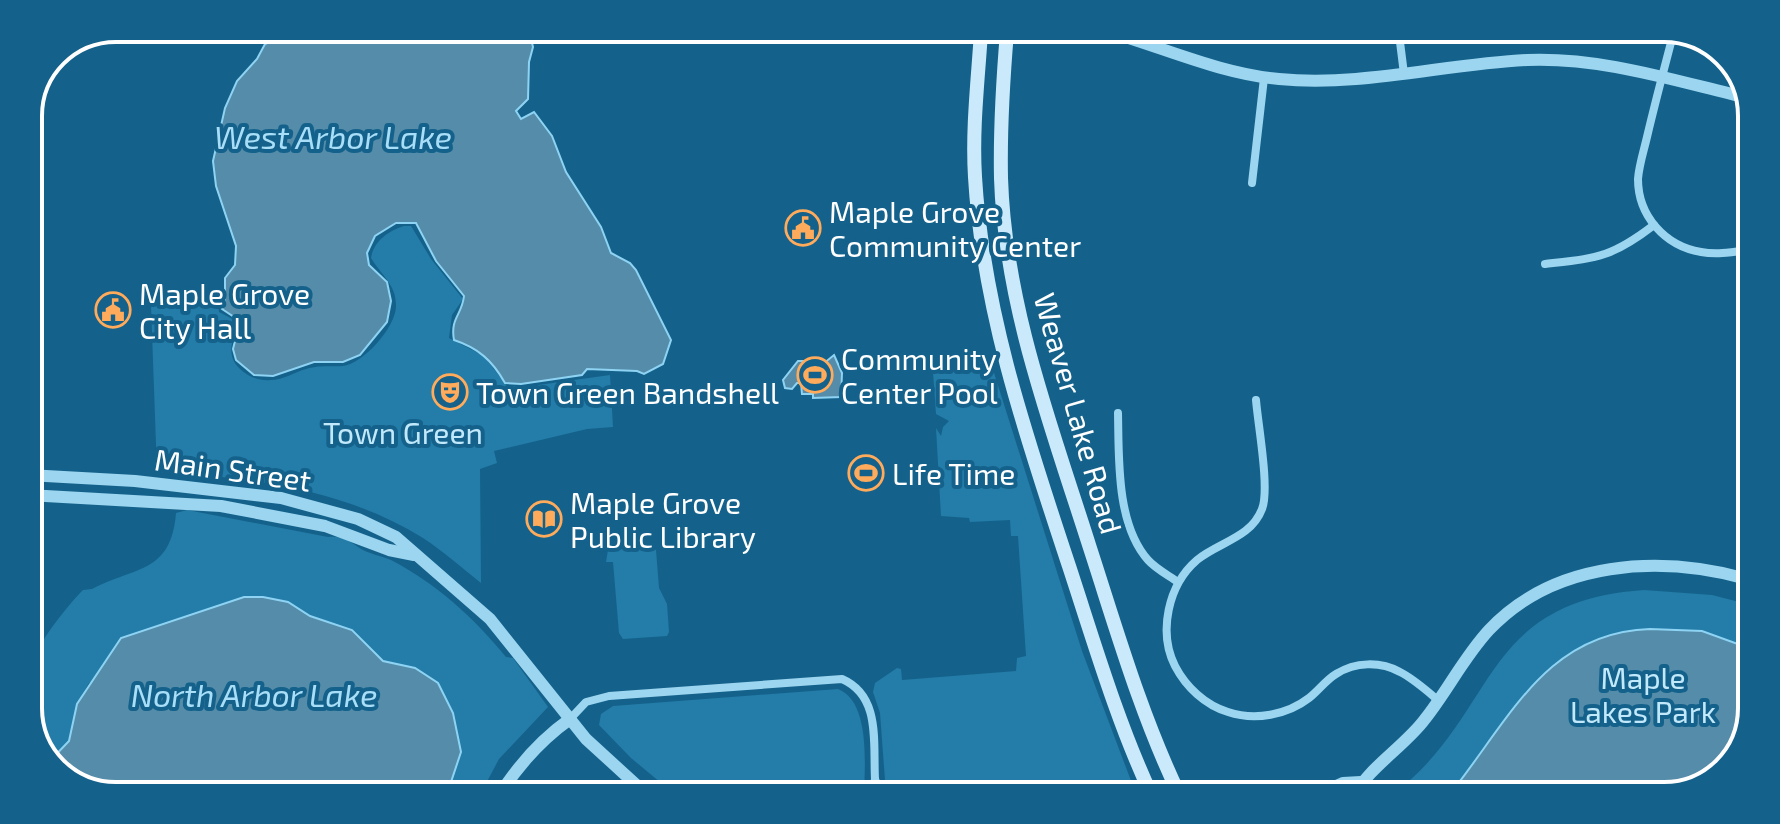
<svg xmlns="http://www.w3.org/2000/svg" width="1780" height="824" font-family="'Exo 2',sans-serif">
<style>
.green{fill:#237da8}
.water{fill:#548ca9;stroke:#8ed3f3;stroke-width:2}
.lines{fill:none;stroke-linecap:round;stroke-linejoin:round}
.minor{stroke:#9cd5f0;stroke-width:8}
.tertiary{stroke:#9cd5f0;stroke-width:12}
.secondary{stroke:#caeafb;stroke-width:14}
.labels{text-anchor:middle;dominant-baseline:central;stroke-width:8;stroke-linejoin:round;paint-order:stroke}
.poi-label{font-size:30px;fill:#fff;stroke:#14628b;text-anchor:start}
.street-label{font-size:30px;fill:#fff;stroke:#14628b}
.park-label{font-size:30px;fill:#c2e9fb;stroke:#14628b}
.water-label{font-size:32px;font-style:italic;fill:#a8def7;stroke:#14628b}
.rim{fill:none;stroke:#fff;stroke-width:4}
</style>
<rect width="100%" height="100%" fill="#14628b"/>
<g class="green">
<path d="M404 226H411L431 259 463 299 452 315 449 338 484 356 507 386 524 387 610 375 613 427 587 429 494 451 497 463 480 469 481 583C462 568 443 551 423 538 342 488 249 477 157 472L151 305 218 302 219 312 238 322C231 345 224 360 248 375 255 379 263 381 271 380 283 380 295 372 306 369 319 365 329 367 343 366 363 364 397 326 396 305 396 284 381 275 371 258 374 241 388 231 404 226Z"/>
<polygon points="989,357 1082,651 1136,794 886,793 880,713 873,692 875,683 897,668 901,669 902,680 1016,671 1017,658 1026,656 1018,536 1011,536 1010,520 970,522 969,518 941,516 936,428 941,436 943,427 949,421 936,414 932,358"/>
<path d="M187 510 328 537C342 535 351 542 361 549 370 554 381 556 391 560 437 584 473 617 506 657L513 658 548 707 499 759 482 791H448L461 751 415 668 383 661 352 630 310 616 288 602 263 597 89 683 77 704 69 741 48 763C32 738 23 702 28 673 32 650 66 607 83 590L92 589C137 566 171 573 176 513Z"/>
<polygon points="650,547 656,550 659,588 667,604 669,632 667,636 623,639 619,633 613,562 606,562 608,550"/>
<path d="M1644 590 1712 595 1747 604 1745 742 1713 781 1664 796 1392 795C1499 715 1478 601 1644 590Z"/>
<path d="M838 689C870 701 865 764 864 793L672 792 631 758 599 725 601 714 613 706Z"/>
</g>
<g class="water">
<path d="M290 29 529 30 533 47 529 62 528 99 516 111 521 119 534 112 552 136 566 172 601 227 611 253 630 263 636 270 671 340 663 364 644 374 637 371 587 369 582 375 521 384 505 383C492 360 478 348 454 340 450 318 462 315 464 296L436 261 416 223H396L375 236 367 253 369 265 387 282 391 301 387 322 360 355 343 362H314L273 376 254 375 236 360 233 349 240 321 222 309 225 303V278L235 265 236 246 216 186 213 161 225 108 237 81 257 59 265 44 289 34Z"/>
<polygon points="834,355 842,373 841,397 813,398 813,394 802,394 801,383 797,383 792,389 785,388 783,380 798,361 808,361 817,369"/>
<polygon points="244,597 263,597 288,602 310,616 352,630 383,661 415,668 438,683 453,713 461,752 448,791 82,789 48,763 69,741 77,704 121,638"/>
<path d="M1650 629 1702 631 1746 647 1745 742 1713 781 1664 796 1456 795 1457 785C1512 714 1550 632 1650 629Z"/>
</g>
<g class="lines">
<g class="minor">
<polyline points="1399,34 1404,74"/>
<path d="M1673 35C1664 69 1655 103 1647 137 1644 150 1639 165 1638 179 1638 216 1665 246 1701 252 1717 255 1734 252 1750 250"/>
<polyline points="1252,183 1264,78"/>
<path d="M1545 264C1597 258 1611 258 1654 225"/>
<path d="M1256 400C1258 425 1270 489 1262 509 1251 538 1219 542 1197 560 1168 585 1158 632 1175 666 1186 687 1205 705 1228 712 1255 721 1287 715 1309 698 1318 691 1326 680 1336 674 1355 662 1380 661 1400 672 1414 679 1427 691 1439 701"/>
<path d="M1118 413C1119 458 1116 524 1148 560 1156 569 1168 575 1178 582"/>
<path d="M570 719 586 702 609 696 842 679C881 696 873 742 875 779"/>
<polyline points="872,793 875,779 880,793"/>
</g>
<g class="tertiary">
<path d="M1109 32C1165 48 1221 74 1279 79 1362 87 1444 64 1527 60 1603 57 1675 81 1748 98"/>
<polyline points="28,475 135,481 281,498 358,519 396,537 490,619 586,739 644,792"/>
<polyline points="28,495 221,506 325,526 389,550 414,555"/>
<path d="M502 791C521 762 542 739 570 719"/>
<polyline points="1319,794 1343,783 1361,782"/>
<path d="M1355 795C1367 769 1406 745 1425 719 1448 690 1464 657 1489 630 1555 560 1660 555 1747 579"/>
</g>
<g class="secondary">
<path d="M981 32C978 80 972 129 975 177 983 311 1027 439 1069 566 1094 642 1117 721 1151 794"/>
<path d="M1007 32C1003 80 1000 129 1001 178 1005 306 1052 428 1090 548 1117 631 1141 715 1179 794"/>
</g>
</g>
<defs>
<symbol id="civic-ring" viewBox="-11 -11 22 22"><circle r="9.5" fill="#14628b" stroke="#ffab5b" stroke-width="1.5"/><path d="M-.6-6.5H3V-4.5H.6V-3L4-1V1h2V6H-6V1h2V-1L-.6-3ZM-1.2 2.5V6h2.4V2.5Z" fill="#ffab5b"/></symbol>
<symbol id="stadium-ring" viewBox="-11 -11 22 22"><circle r="9.5" fill="#14628b" stroke="#ffab5b" stroke-width="1.5"/><path d="M0-5a6.5 5 0 1 0 0 10a6.5 5 0 1 0 0-10ZM-3.5-1.8h7v3.6h-7Z" fill="#ffab5b"/></symbol>
<symbol id="theatre-ring" viewBox="-11 -11 22 22"><circle r="9.5" fill="#14628b" stroke="#ffab5b" stroke-width="1.5"/><path d="M-5-5.5Q0-4 5-5.5V0Q5 5 0 6Q-5 5-5 0ZM-3.3-2.5H-1v1.5H-3.3ZM1-2.5H3.3v1.5H1ZM-2.8 1Q0 5.5 2.8 1Z" fill="#ffab5b"/></symbol>
<symbol id="library-ring" viewBox="-11 -11 22 22"><circle r="9.5" fill="#14628b" stroke="#ffab5b" stroke-width="1.5"/><path d="M-6-4Q-3-5.5-.7-3.5V5Q-3 3-6 4ZM6-4Q3-5.5 .7-3.5V5Q3 3 6 4Z" fill="#ffab5b"/></symbol>
</defs>
<g fill-rule="evenodd">
<use href="#civic-ring" x="783" y="208" width="40" height="40"/>
<use href="#civic-ring" x="93" y="290" width="40" height="40"/>
<use href="#stadium-ring" x="795" y="355" width="40" height="40"/>
<use href="#theatre-ring" x="430" y="372" width="40" height="40"/>
<use href="#stadium-ring" x="846" y="453" width="40" height="40"/>
<use href="#library-ring" x="524" y="499" width="40" height="40"/>
</g>
<g class="labels">
<g class="poi-label">
<text x="829" y="211">Maple Grove<tspan x="829" dy="34">Community Center</tspan></text>
<text x="139" y="293">Maple Grove<tspan x="139" dy="34">City Hall</tspan></text>
<text x="841" y="358">Community<tspan x="841" dy="34">Center Pool</tspan></text>
<text x="476" y="392">Town Green Bandshell</text>
<text x="892" y="473">Life Time</text>
<text x="570" y="502">Maple Grove<tspan x="570" dy="34">Public Library</tspan></text>
</g>
<g class="street-label">
<text transform="translate(1079 413) rotate(74)">Weaver Lake Road</text>
<text transform="translate(233 469) rotate(8)">Main Street</text>
</g>
<g class="park-label">
<text x="403" y="432">Town Green</text>
<text x="1643" y="677">Maple<tspan x="1643" dy="34">Lakes Park</tspan></text>
</g>
<g class="water-label">
<text x="333" y="136">West Arbor Lake</text>
<text x="254" y="694">North Arbor Lake</text>
</g>
</g>
<path d="M0 0H1780V824H0ZM116 42H1664A74 74 0 0 1 1738 116V708A74 74 0 0 1 1664 782H116A74 74 0 0 1 42 708V116A74 74 0 0 1 116 42Z" fill="#14628b" fill-rule="evenodd"/>
<path class="rim" d="M116 42H1664A74 74 0 0 1 1738 116V708A74 74 0 0 1 1664 782H116A74 74 0 0 1 42 708V116A74 74 0 0 1 116 42Z"/>
</svg>
